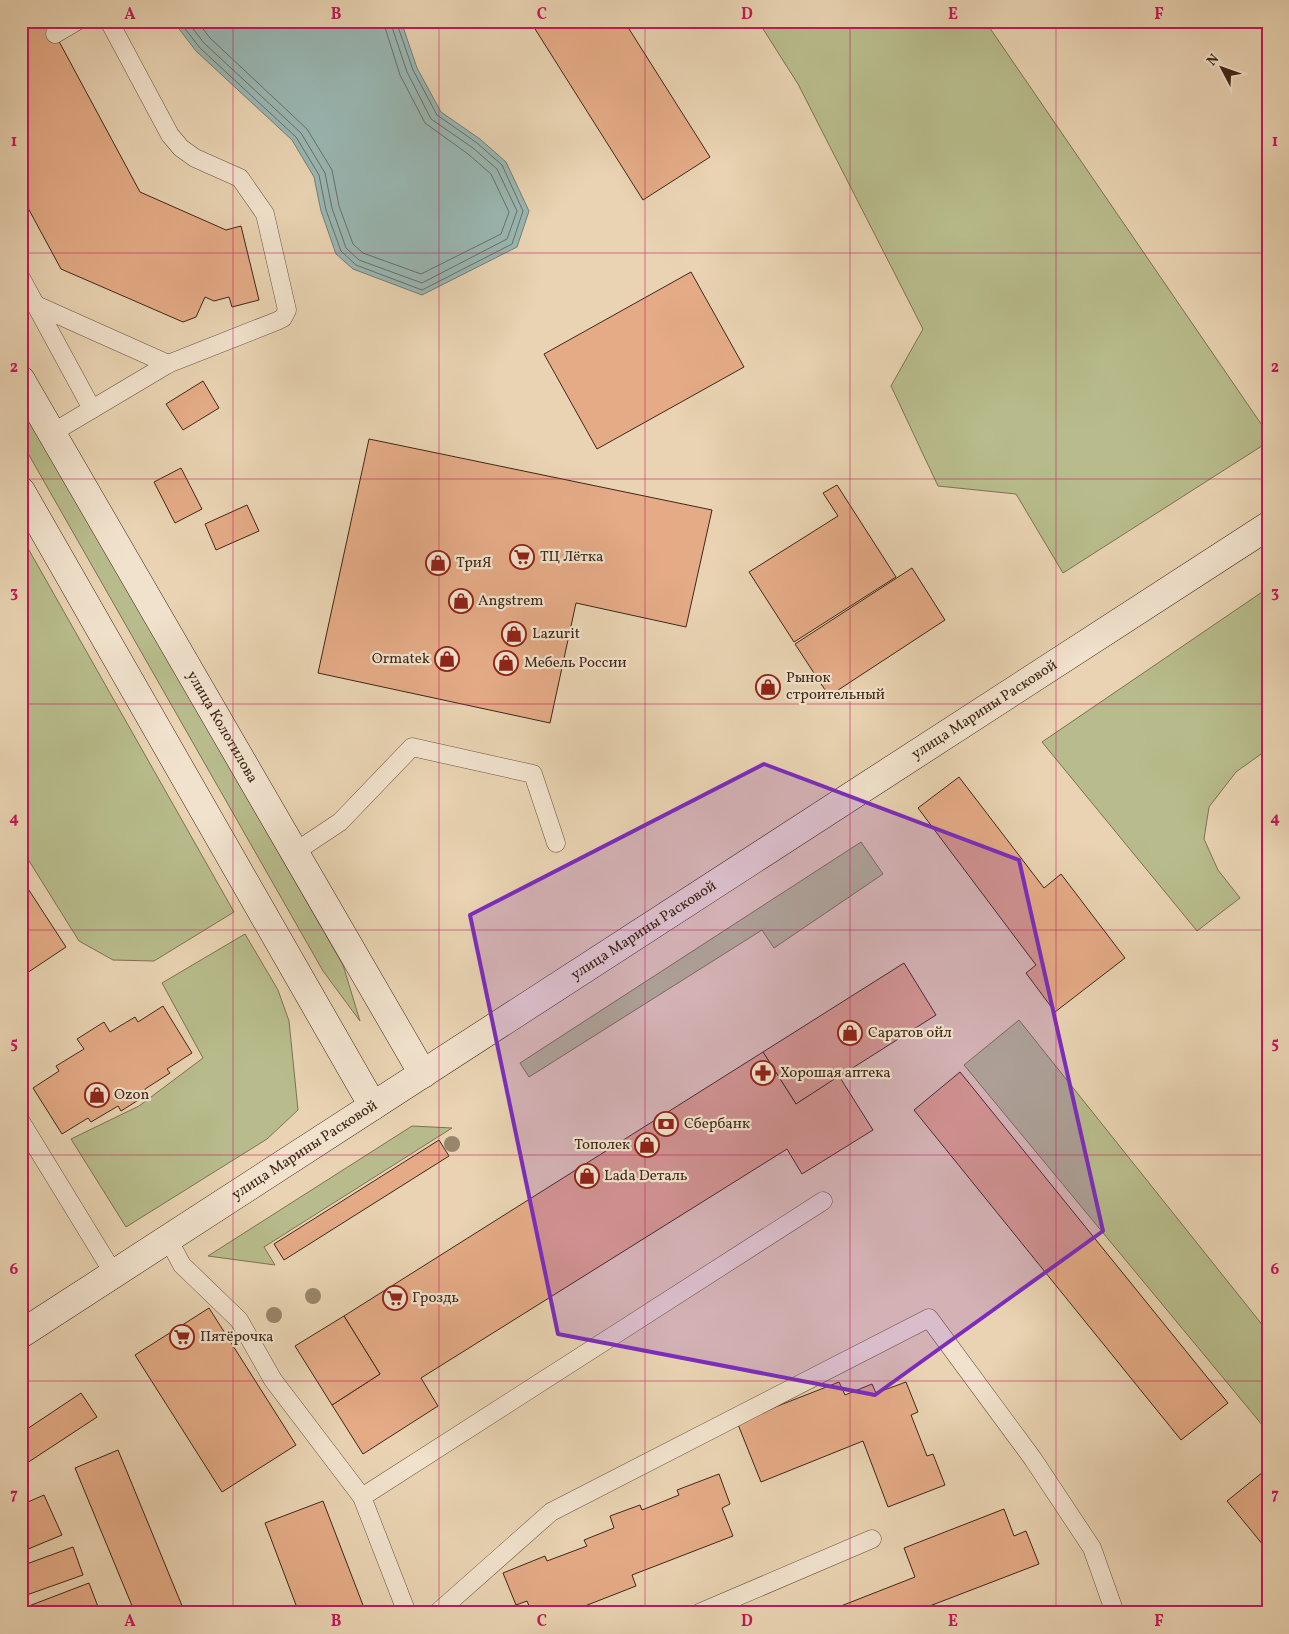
<svg xmlns="http://www.w3.org/2000/svg" width="1289" height="1634" font-family="Vollkorn,serif">
<style>
.green{fill:#b8bc8c;stroke:#7c7252}
.water{fill:#99b7b3;stroke:#757d75}
.lines{fill:none;stroke-linecap:round;stroke-linejoin:round}
.shore{stroke:#6c6f65;stroke-width:1}
.building{fill:#e4ab86;stroke:#402717}
.service-casing{stroke:#6a523e;stroke-width:19}
.secondary-casing{stroke:#402717;stroke-width:29}
.service{stroke:#f1e2cd;stroke-width:18}
.secondary{stroke:#f1e2cd;stroke-width:28}
.tree{fill:#998569}
.marked{fill:#7b2cbf;fill-opacity:0.2;stroke:#7b2cbf;stroke-width:4;stroke-linejoin:round}
.grid{fill:none;stroke:#c2185b;stroke-width:1;stroke-opacity:0.55}
.labels{text-anchor:middle;dominant-baseline:central;stroke-width:4.5;stroke-linejoin:round;paint-order:stroke}
.poi-label{font-size:15px;fill:#402717;stroke:#f1e2cd;text-anchor:start}
.street-label{font-size:15px;fill:#402717;stroke:#f1e2cd}
.neatline{fill:none;stroke:#c2185b;stroke-width:2}
.grid-label{font-size:16px;text-anchor:middle;font-weight:bold;fill:#c2185b}
</style>
<rect width="100%" height="100%" fill="#e9d3b2"/>
<filter id="stains"><feTurbulence type="fractalNoise" baseFrequency=".004" numOctaves="4"/><feColorMatrix values="0 0 0 0 .2 0 0 0 0 .09 0 0 0 0 .02 0 0 0 .5 -.17"/></filter>
<radialGradient id="worn" r=".72"><stop offset=".6" stop-color="#630" stop-opacity="0"/><stop offset="1" stop-color="#630" stop-opacity=".3"/></radialGradient>
<g class="green">
<polygon points="758,21 985,21 1268,434 1268,442 1063,573 1016,494 938,486 891,386 923,329 798,84"/>
<polygon points="21,404 343,965 360,1021 323,971 21,441"/>
<polygon points="21,536 234,912 154,961 113,960 79,941 21,848"/>
<polygon points="1268,588 1268,749 1236,772 1209,807 1204,839 1218,870 1240,898 1197,931 1042,742"/>
<polygon points="861,842 883,874 774,948 762,930 529,1077 520,1063"/>
<polygon points="245,934 278,990 289,1021 298,1110 267,1139 126,1227 71,1139 139,1106 203,1058 162,983"/>
<polygon points="1019,1020 1268,1332 1268,1432 964,1065"/>
<polygon points="412,1126 452,1128 264,1247 275,1265 208,1256"/>
</g>
<polygon class="water" points="173,21 401,21 417,68 441,112 480,139 506,162 529,211 517,247 422,295 353,269 336,254 321,211 314,177 292,140 196,51"/>
<g class="lines">
<g class="shore">
<polyline points="179,21 200,48 296,137 319,175 326,210 341,251 356,265 422,290 512,244 523,211 502,165 477,143 437,115 413,70 396,21"/>
<polyline points="187,21 204,43 301,133 325,173 332,208 346,248 359,260 422,283 507,239 517,211 497,169 473,148 431,119 407,72 390,21"/>
<polyline points="197,21 210,38 307,129 332,170 339,206 353,244 363,253 421,274 501,234 509,212 491,174 468,154 425,123 400,75 383,21"/>
</g>
</g>
<g class="building">
<polygon points="21,21 48,21 140,192 226,230 241,226 259,300 232,307 229,297 214,301 205,297 196,317 183,322 61,269 21,195"/>
<polygon points="530,21 624,21 710,157 643,200"/>
<polygon points="691,272 744,367 597,449 544,354"/>
<polygon points="203,381 219,408 183,430 166,404"/>
<polygon points="369,439 712,510 686,627 576,603 550,723 318,673"/>
<polygon points="181,468 202,509 175,523 154,482"/>
<polygon points="837,485 896,577 794,642 749,572 838,516 823,493"/>
<polygon points="247,505 259,531 216,550 205,524"/>
<polygon points="912,568 945,620 829,696 795,644"/>
<polygon points="959,777 1044,888 1061,874 1125,958 1055,1012 1026,973 1036,965 918,808"/>
<polygon points="21,878 66,947 21,977"/>
<polygon points="904,963 936,1015 796,1104 763,1052"/>
<polygon points="163,1006 192,1053 167,1069 170,1073 145,1089 148,1094 121,1111 118,1106 91,1122 88,1118 62,1134 33,1088 59,1071 56,1066 84,1049 77,1039 104,1022 110,1032 135,1017 138,1022"/>
<polygon points="763,1052 796,1104 839,1076 873,1130 802,1174 787,1149 421,1378 438,1406 363,1454 332,1405 380,1374 344,1316"/>
<polygon points="960,1072 1228,1403 1181,1440 914,1110"/>
<polygon points="439,1140 449,1156 284,1260 274,1244"/>
<polygon points="209,1308 296,1445 222,1492 135,1355"/>
<polygon points="344,1316 380,1374 332,1405 295,1346"/>
<polygon points="839,1382 845,1395 872,1384 876,1393 906,1382 918,1412 911,1415 927,1456 933,1454 945,1485 888,1507 863,1441 761,1482 737,1422"/>
<polygon points="81,1393 97,1417 21,1467 21,1433"/>
<polygon points="118,1450 185,1613 135,1613 75,1468"/>
<polygon points="1268,1468 1268,1551 1227,1501"/>
<polygon points="719,1474 730,1504 722,1508 733,1536 632,1575 636,1586 567,1613 532,1613 527,1601 516,1605 503,1573 545,1556 547,1561 587,1546 584,1540 614,1528 610,1516 640,1505 642,1510 679,1495 677,1490"/>
<polygon points="44,1495 62,1535 21,1552 21,1505"/>
<polygon points="323,1501 366,1613 299,1613 265,1523"/>
<polygon points="1004,1509 1014,1536 1026,1531 1039,1564 927,1607 929,1613 823,1613 915,1577 904,1548"/>
<polygon points="73,1547 83,1575 21,1597 21,1566"/>
<polygon points="89,1583 100,1612 21,1613 21,1609"/>
</g>
<g class="lines">
<defs>
<g id="service">
<polyline points="55,34 77,21"/>
<polyline points="21,278 92,409"/>
<polyline points="36,305 168,364"/>
<polyline points="52,433 168,364 277,321 283,318 287,310 265,214 240,178 195,158 181,148 170,135 109,21"/>
<polyline points="295,852 340,822 412,747 533,774 556,843"/>
<polyline points="21,1122 114,1274"/>
<polyline points="168,1239 182,1265 239,1320 273,1380 362,1497 407,1613"/>
<polyline points="362,1497 823,1201"/>
<polyline points="437,1613 551,1512 929,1318 1033,1459 1092,1548 1115,1613"/>
<polyline points="699,1613 872,1539"/>
</g>
<g id="secondary">
<path id="s1" d="M21 380 423 1074"/>
<polyline points="21,491 373,1106"/>
<path id="s2" d="M21 1334 1268 526"/>
</g>
</defs>
<use href="#service" class="service-casing"/>
<use href="#secondary" class="secondary-casing"/>
<use href="#service" class="service"/>
<use href="#secondary" class="secondary"/>
</g>
<g class="tree">
<circle cx="452" cy="1144" r="8"/>
<circle cx="313" cy="1296" r="8"/>
<circle cx="274" cy="1315" r="8"/>
</g>
<path class="marked" d="M764 764 1019 860 1103 1231 875 1395 558 1334 470 915Z"/>
<path class="grid" d="M233 21V1613M439 21V1613M645 21V1613M850 21V1613M1056 21V1613M21 253H1268M21 479H1268M21 704H1268M21 930H1268M21 1155H1268M21 1381H1268"/>
<defs>
<symbol id="supermarket-ring" viewBox="-11 -11 22 22"><circle r="9.5" fill="#f1e2cd" stroke="#8f2418" stroke-width="1.5"/><path d="M-6-5.5h2.5l.6 2H6L4.5 2H-2.5L-4.4-4H-6ZM-1.5 3.2a1.3 1.3 0 1 0 .1 0ZM3 3.2a1.3 1.3 0 1 0 .1 0Z" fill="#8f2418"/></symbol>
<symbol id="shop-ring" viewBox="-11 -11 22 22"><circle r="9.5" fill="#f1e2cd" stroke="#8f2418" stroke-width="1.5"/><path d="M-5-2.5h2.3a2.7 3.5 0 0 1 5.4 0H5L5.5 6h-11ZM-1.5-2.5h3a1.5 2.3 0 0 0-3 0Z" fill="#8f2418"/></symbol>
<symbol id="pharmacy-ring" viewBox="-11 -11 22 22"><circle r="9.5" fill="#f1e2cd" stroke="#8f2418" stroke-width="1.5"/><path d="M-2-6h4v4h4v4h-4v4h-4v-4h-4v-4h4Z" fill="#8f2418"/></symbol>
<symbol id="bank-ring" viewBox="-11 -11 22 22"><circle r="9.5" fill="#f1e2cd" stroke="#8f2418" stroke-width="1.5"/><path d="M-6-4H6V4H-6ZM0-2.3a2.3 2.3 0 1 0 0 4.6a2.3 2.3 0 1 0 0-4.6Z" fill="#8f2418"/></symbol>
</defs>
<g fill-rule="evenodd">
<use href="#supermarket-ring" x="508" y="543" width="28" height="28"/>
<use href="#shop-ring" x="424" y="549" width="28" height="28"/>
<use href="#shop-ring" x="447" y="587" width="28" height="28"/>
<use href="#shop-ring" x="500" y="620" width="28" height="28"/>
<use href="#shop-ring" x="433" y="645" width="28" height="28"/>
<use href="#shop-ring" x="492" y="649" width="28" height="28"/>
<use href="#shop-ring" x="754" y="673" width="28" height="28"/>
<use href="#shop-ring" x="836" y="1019" width="28" height="28"/>
<use href="#pharmacy-ring" x="749" y="1059" width="28" height="28"/>
<use href="#shop-ring" x="83" y="1081" width="28" height="28"/>
<use href="#bank-ring" x="652" y="1110" width="28" height="28"/>
<use href="#shop-ring" x="633" y="1131" width="28" height="28"/>
<use href="#shop-ring" x="573" y="1162" width="28" height="28"/>
<use href="#supermarket-ring" x="381" y="1284" width="28" height="28"/>
<use href="#supermarket-ring" x="168" y="1323" width="28" height="28"/>
</g>
<g class="labels">
<g class="poi-label">
<text x="540" y="557">ТЦ Лётка</text>
<text x="456" y="563">ТриЯ</text>
<text x="478" y="601">Angstrem</text>
<text x="532" y="634">Lazurit</text>
<text x="430" y="659" text-anchor="end">Ormatek</text>
<text x="524" y="663">Мебель России</text>
<text x="786" y="678">Рынок<tspan x="786" dy="17">строительный</tspan></text>
<text x="868" y="1033">Саратов ойл</text>
<text x="780" y="1073">Хорошая аптека</text>
<text x="114" y="1095">Ozon</text>
<text x="684" y="1124">Сбербанк</text>
<text x="630" y="1145" text-anchor="end">Тополек</text>
<text x="604" y="1176">Lada Dеталь</text>
<text x="412" y="1298">Гроздь</text>
<text x="200" y="1337">Пятёрочка</text>
</g>
<g class="street-label">
<text stroke="none"><textPath href="#s2" startOffset="1148">улица Марины Расковой</textPath></text>
<text stroke="none"><textPath href="#s1" startOffset="401">улица Колотилова</textPath></text>
<text stroke="none"><textPath href="#s2" startOffset="742">улица Марины Расковой</textPath></text>
<text stroke="none"><textPath href="#s2" startOffset="338">улица Марины Расковой</textPath></text>
</g>
</g>
<rect width="1289" height="1634" fill="none" stroke="#e9d3b2" stroke-width="55"/>
<g transform="translate(1222 68) rotate(311)" stroke="#f1e2cd" stroke-width="4" paint-order="stroke">
<path d="M0-4L9 19L0 12L-9 19Z" fill="#402717"/>
<text y="-8" font-size="14" font-weight="bold" text-anchor="middle" fill="#402717">N</text>
</g>
<rect x="28" y="28" width="1234" height="1578" class="neatline"/>
<g class="grid-label">
<text x="130" y="19">A</text>
<text x="336" y="19">B</text>
<text x="542" y="19">C</text>
<text x="747" y="19">D</text>
<text x="953" y="19">E</text>
<text x="1159" y="19">F</text>
<text x="14" y="146">1</text>
<text x="1275" y="146">1</text>
<text x="14" y="372">2</text>
<text x="1275" y="372">2</text>
<text x="14" y="597">3</text>
<text x="1275" y="597">3</text>
<text x="14" y="823">4</text>
<text x="1275" y="823">4</text>
<text x="14" y="1048">5</text>
<text x="1275" y="1048">5</text>
<text x="14" y="1274">6</text>
<text x="1275" y="1274">6</text>
<text x="14" y="1499">7</text>
<text x="1275" y="1499">7</text>
<text x="130" y="1626">A</text>
<text x="336" y="1626">B</text>
<text x="542" y="1626">C</text>
<text x="747" y="1626">D</text>
<text x="953" y="1626">E</text>
<text x="1159" y="1626">F</text>
</g>
<rect width="100%" height="100%" filter="url(#stains)"/>
<rect width="100%" height="100%" fill="url(#worn)"/>
</svg>
